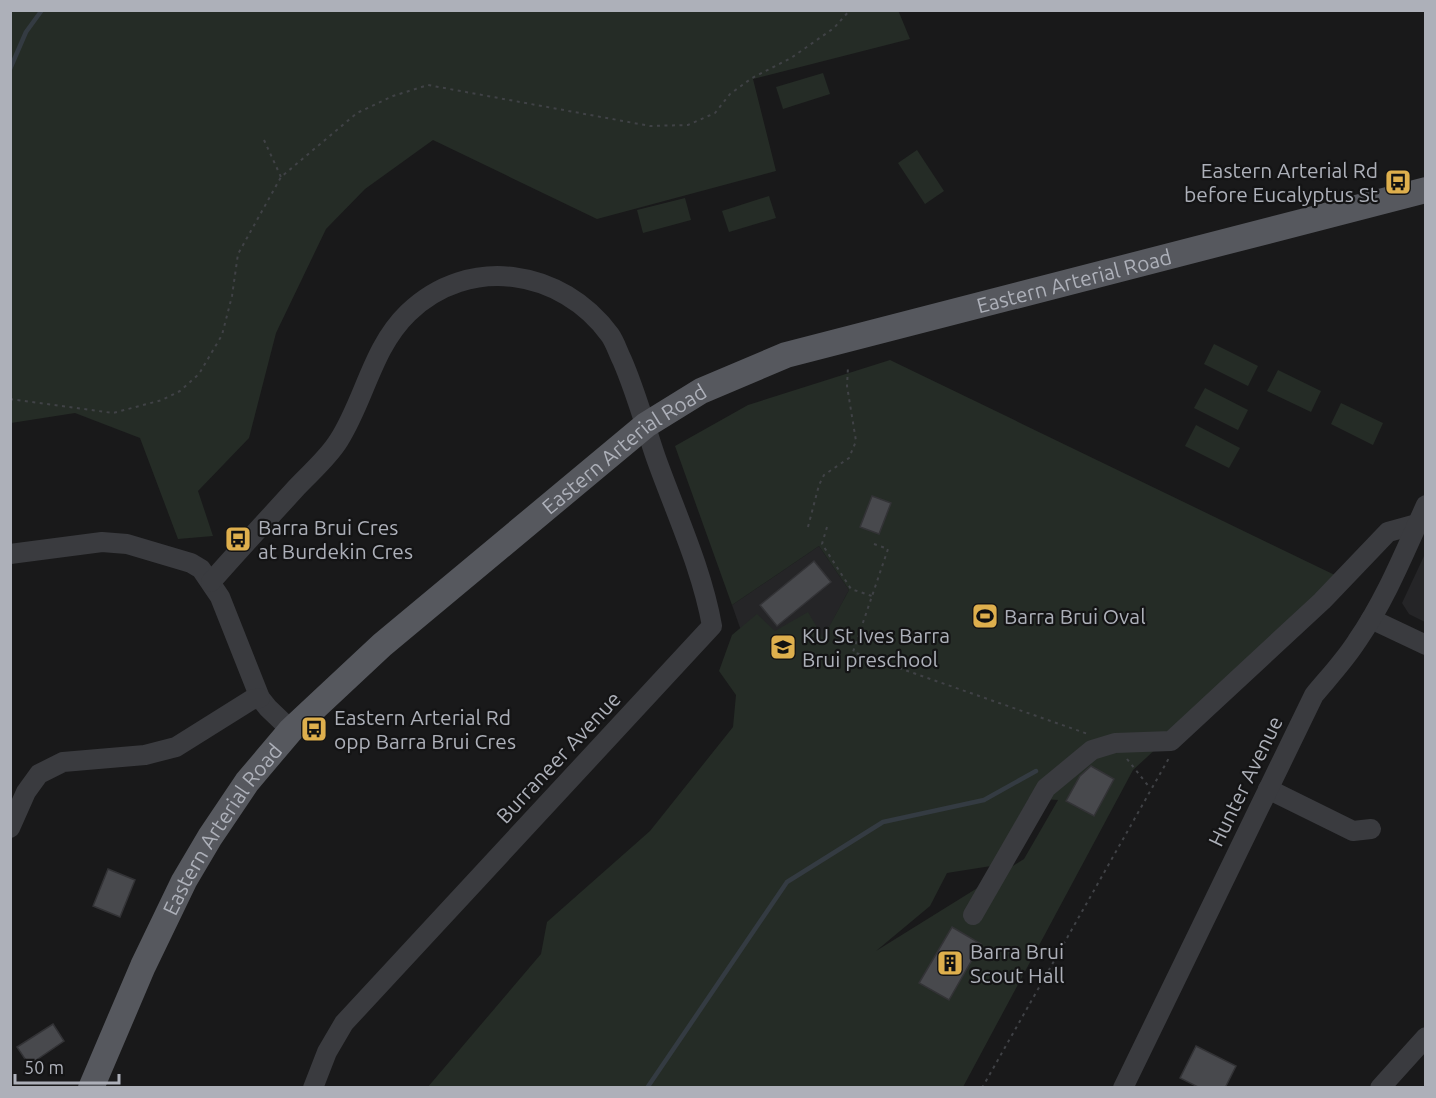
<svg xmlns="http://www.w3.org/2000/svg" width="1436" height="1098" font-family="Ubuntu,sans-serif">
<style>
.built{fill:#252527}
.green{fill:#252c26;fill-rule:evenodd}
.lines{fill:none;stroke-linecap:round;stroke-linejoin:round}
.stream{stroke:#343b42;stroke-width:4.5}
.building{fill:#48494d;stroke:#333336;stroke-width:1.5}
.path{stroke:#404246;stroke-width:2;stroke-dasharray:3 4.5;stroke-linecap:butt}
.minor{stroke:#3a3b3f;stroke-width:20}
.major{stroke:#56585e;stroke-width:26}
.labels{text-anchor:middle;dominant-baseline:central;stroke-width:4.5;stroke-linejoin:round;paint-order:stroke}
.poi-label{font-size:21px;fill:#adb0b9;stroke:#141415;text-anchor:start}
.street-label{font-size:21px;fill:#adb0b9;stroke:#141415}
</style>
<rect width="100%" height="100%" fill="#19191a"/>
<g class="built">
<polygon points="819,546 849,590 783,715 762,690 732,605"/>
<polygon points="1425,554 1425,622 1409,614 1402,603"/>
</g>
<g class="green">
<polygon points="11,10 898,10 910,39 753,79 776,171 597,219 433,140 365,189 326,229 276,333 249,438 198,491 213,536 178,539 140,438 75,413 11,423"/>
<polygon points="823,73 830,94 783,109 776,87"/>
<polygon points="917,150 944,191 925,204 898,163"/>
<polygon points="769,196 776,218 729,232 722,211"/>
<polygon points="685,198 691,220 643,233 637,210"/>
<polygon points="1214,344 1258,366 1248,386 1204,364"/>
<path d="M890 360 1341 578 1133 770 963 1087 427 1088 541 954 547 922 650 831 733 727 736 695 719 671 732 635 757 614 775 631 808 612 823 638 849 590 819 546 732 605 675 446 748 405ZM1029 798 1058 800 1024 859 876 951 930 906 947 873 991 866Z"/>
<polygon points="1278,370 1321,391 1311,412 1267,391"/>
<polygon points="1205,388 1248,410 1238,430 1194,408"/>
<polygon points="1341,403 1383,423 1373,445 1331,424"/>
<polygon points="1196,425 1240,448 1229,468 1185,446"/>
</g>
<g class="lines">
<g class="stream">
<polyline points="10,69 26,32 42,10"/>
<polyline points="647,1088 787,882 883,822 984,800 1036,771"/>
</g>
</g>
<g class="building">
<polygon points="872,496 891,503 879,534 860,527"/>
<polygon points="814,561 831,582 777,626 760,605"/>
<polygon points="1091,766 1114,779 1094,816 1066,801 1080,776"/>
<polygon points="108,869 135,880 120,917 93,906"/>
<polygon points="952,927 981,944 949,1000 919,983"/>
<polygon points="53,1024 64,1041 29,1065 17,1047"/>
<polygon points="1196,1046 1236,1066 1225,1088 1200,1088 1180,1078"/>
</g>
<g class="lines">
<g class="path">
<polyline points="264,140 281,177"/>
<polyline points="10,399 113,413 162,400 180,391 199,374 222,335 232,296 238,254 281,177 357,113 393,96 428,85 650,126 688,125 715,113 730,94 752,78 791,58 834,28 850,10"/>
<polyline points="808,527 819,485 824,475 849,458 856,441 847,386 848,367"/>
<polyline points="827,527 822,544 851,589 872,596"/>
<polyline points="874,544 888,549 853,652 1088,734"/>
<polyline points="1127,759 1150,788"/>
<polyline points="982,1088 1169,758"/>
</g>
<g class="minor">
<polyline points="10,554 102,542 127,544 191,563 201,569 220,597 260,698 268,708 291,730"/>
<path d="M211 582C239 550 268 519 297 487 311 472 328 458 339 440 365 399 372 348 408 313 469 254 562 269 610 335 615 342 618 352 622 360 636 392 645 426 656 458 676 514 702 569 712 626L344 1023 327 1052 313 1088"/>
<polyline points="1371,619 1426,645"/>
<polyline points="1268,789 1353,831 1371,829"/>
<polyline points="10,828 26,792 39,774 63,762 145,755 176,747 251,700 260,698"/>
<polyline points="973,915 1046,788 1092,750 1115,743 1171,741 1322,601 1388,532 1417,524"/>
<path d="M1123 1088 1314 695C1328 678 1345 660 1357 641 1386 599 1405 551 1426 505"/>
<polyline points="1380,1088 1426,1037"/>
</g>
<path class="major" id="s1" d="M91 1088 143 966 184 881 210 837 247 782 291 730 382 645 646 425 701 391 786 355 1426 190"/>
</g>
<defs>
<symbol id="bus-square" viewBox="-11 -11 22 22"><rect x="-9" y="-9" width="18" height="18" rx="4" fill="#deaf4d" stroke="#141415"/><path d="M-5-6H5V4H4V6H2V4H-2V6H-4V4H-5ZM-3.5-4V0h7V-4ZM-3.5 1.2v1.5H-2V1.2ZM2 1.2v1.5H3.5V1.2Z" fill="#111"/></symbol>
<symbol id="stadium-square" viewBox="-11 -11 22 22"><rect x="-9" y="-9" width="18" height="18" rx="4" fill="#deaf4d" stroke="#141415"/><path d="M0-5a6.5 5 0 1 0 0 10a6.5 5 0 1 0 0-10ZM-3.5-1.8h7v3.6h-7Z" fill="#111"/></symbol>
<symbol id="school-square" viewBox="-11 -11 22 22"><rect x="-9" y="-9" width="18" height="18" rx="4" fill="#deaf4d" stroke="#141415"/><path d="M0-5L7-2L0 1L-7-2ZM-4 1L0 2.5L4 1V4Q0 6-4 4Z" fill="#111"/></symbol>
<symbol id="building-square" viewBox="-11 -11 22 22"><rect x="-9" y="-9" width="18" height="18" rx="4" fill="#deaf4d" stroke="#141415"/><path d="M-4-6H4V6H1V3H-1V6H-4ZM-2.5-4.3h1.7v1.8h-1.7ZM.8-4.3h1.7v1.8H.8ZM-2.5-1h1.7V.8h-1.7ZM.8-1h1.7V.8H.8Z" fill="#111"/></symbol>
</defs>
<g fill-rule="evenodd">
<use href="#bus-square" x="1383" y="167" width="30" height="30"/>
<use href="#bus-square" x="223" y="524" width="30" height="30"/>
<use href="#stadium-square" x="970" y="601" width="30" height="30"/>
<use href="#school-square" x="768" y="632" width="30" height="30"/>
<use href="#bus-square" x="299" y="714" width="30" height="30"/>
<use href="#building-square" x="935" y="948" width="30" height="30"/>
</g>
<g class="labels">
<g class="poi-label">
<text x="1378" y="170" text-anchor="end">Eastern Arterial Rd<tspan x="1378" dy="24">before Eucalyptus St</tspan></text>
<text x="258" y="527">Barra Brui Cres<tspan x="258" dy="24">at Burdekin Cres</tspan></text>
<text x="1004" y="616">Barra Brui Oval</text>
<text x="802" y="635">KU St Ives Barra<tspan x="802" dy="24">Brui preschool</tspan></text>
<text x="334" y="717">Eastern Arterial Rd<tspan x="334" dy="24">opp Barra Brui Cres</tspan></text>
<text x="970" y="951">Barra Brui<tspan x="970" dy="24">Scout Hall</tspan></text>
</g>
<g class="street-label">
<text stroke="none"><textPath href="#s1" startOffset="1335">Eastern Arterial Road</textPath></text>
<text stroke="none"><textPath href="#s1" startOffset="849">Eastern Arterial Road</textPath></text>
<text transform="translate(558 757) rotate(-47)">Burraneer Avenue</text>
<text transform="translate(1245 781) rotate(-64)">Hunter Avenue</text>
<text stroke="none"><textPath href="#s1" startOffset="291">Eastern Arterial Road</textPath></text>
</g>
</g>
<rect width="1436" height="1098" fill="none" stroke="#adb0b9" stroke-width="24"/>
<path d="M15 1074v9h104v-9" fill="none" stroke="#adb0b9" stroke-width="3"/>
<text x="24" y="1074" font-size="18" fill="#adb0b9" stroke="#141415" stroke-width="4.5" paint-order="stroke">50 m</text>
</svg>
